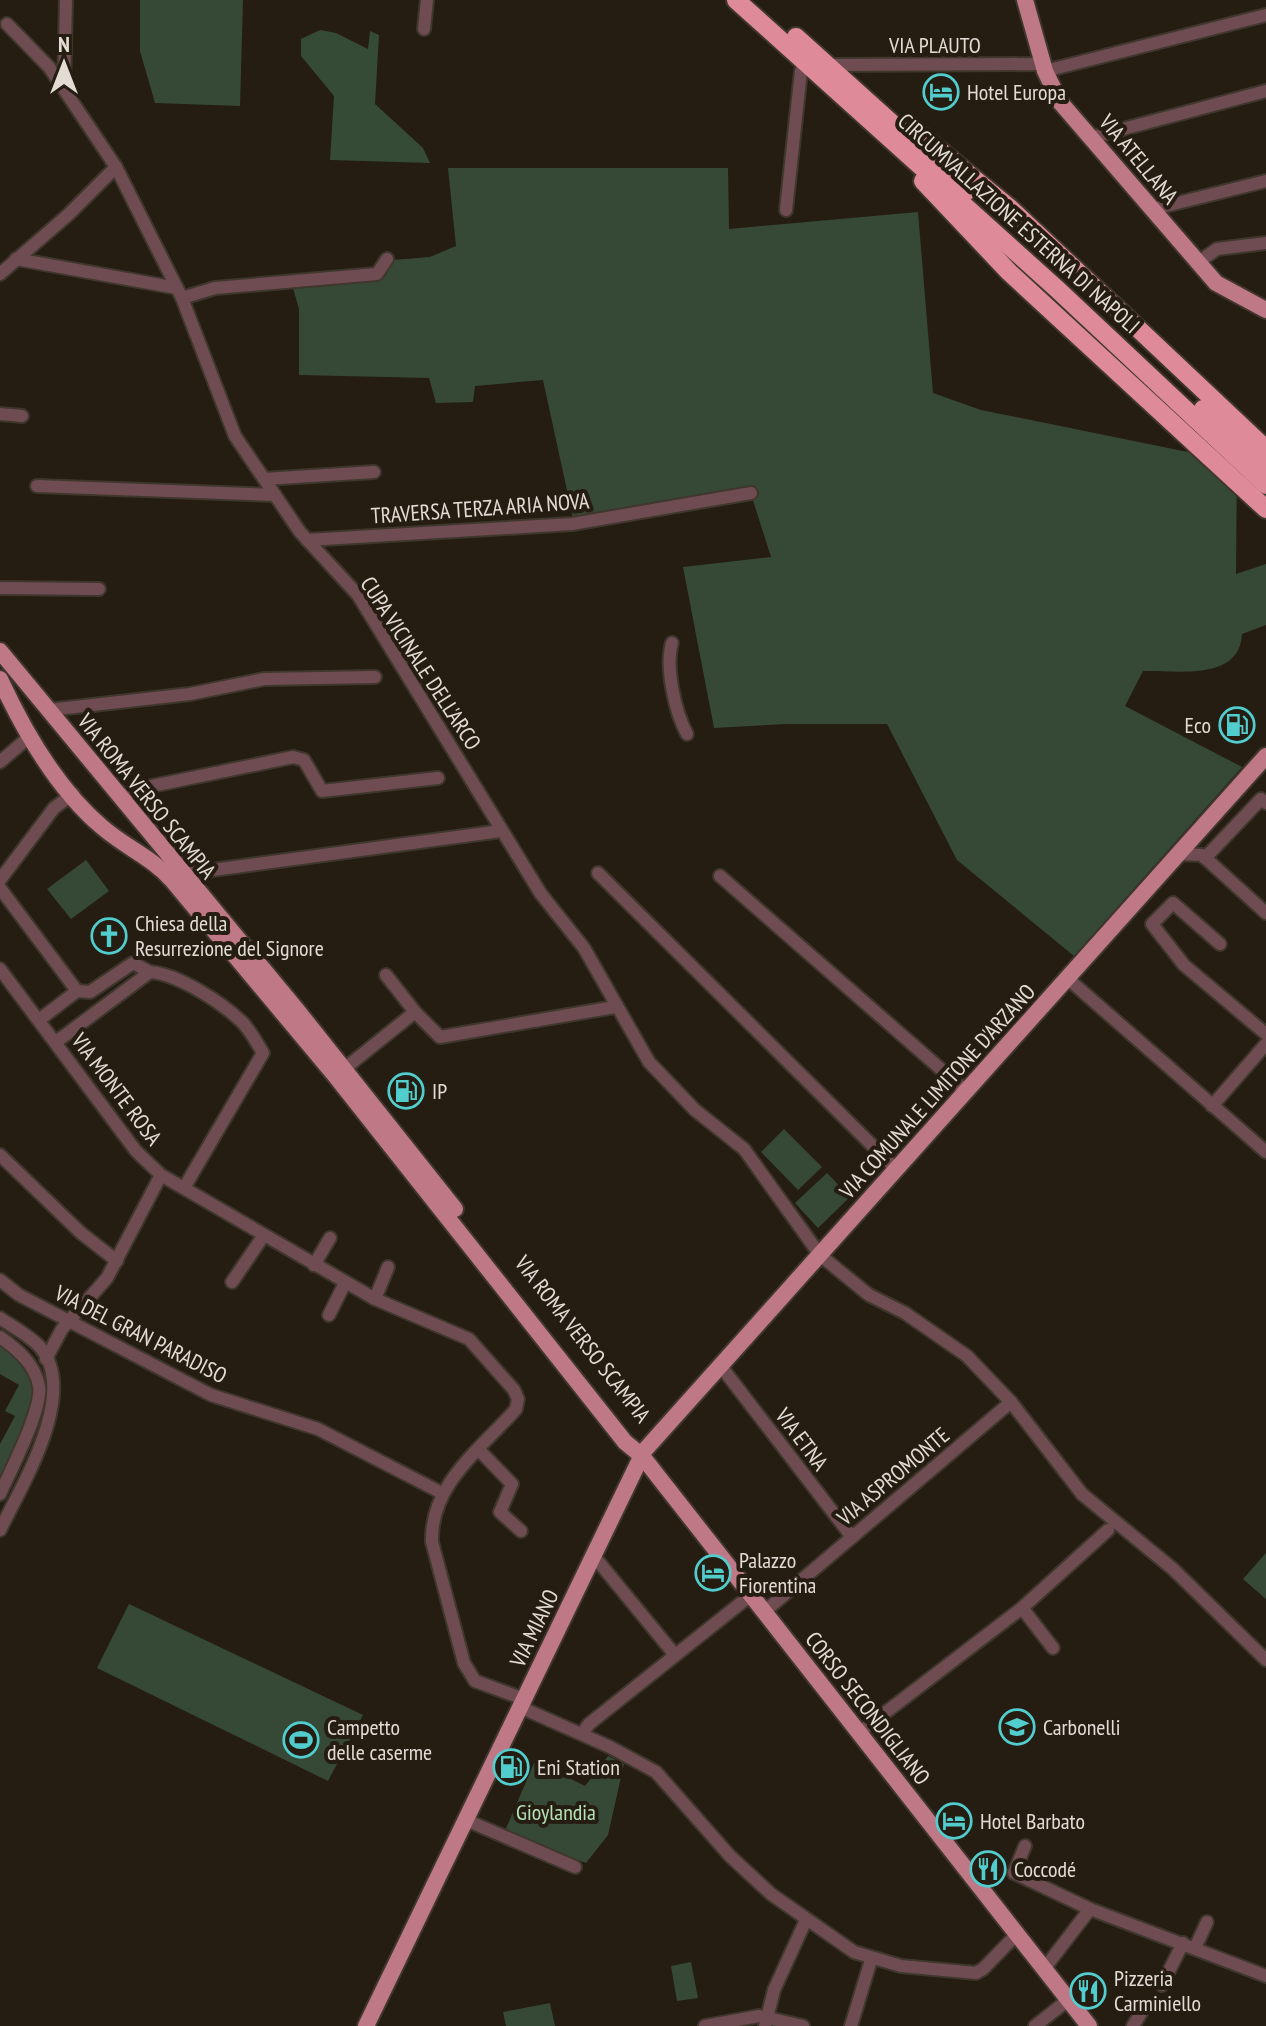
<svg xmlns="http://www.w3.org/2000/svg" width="1266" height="2026" font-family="'PT Sans Narrow',sans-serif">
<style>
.green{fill:#364937}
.forest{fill:#354b35}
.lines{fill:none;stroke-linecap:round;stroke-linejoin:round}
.minor-casing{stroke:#3f372d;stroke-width:16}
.major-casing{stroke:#3f372d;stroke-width:20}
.highway-casing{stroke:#3f372d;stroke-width:22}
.minor{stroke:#6e4c51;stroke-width:12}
.major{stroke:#bf7885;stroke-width:16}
.highway{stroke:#df8a99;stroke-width:18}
.labels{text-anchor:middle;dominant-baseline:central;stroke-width:8;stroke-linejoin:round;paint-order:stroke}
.street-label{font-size:22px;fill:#e2dcd5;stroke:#251c12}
.poi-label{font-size:22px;fill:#e2dcd5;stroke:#251c12;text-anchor:start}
.park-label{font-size:22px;fill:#b5e2b6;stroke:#251c12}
</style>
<rect width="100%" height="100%" fill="#251c12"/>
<g class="green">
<polygon points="140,0 243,0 240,106 155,103 140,51"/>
<path d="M448 168H728L729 229 918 212 933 393 981 410 1237 462 1236 574 1266 564V625L1242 634C1240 682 1175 670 1143 671L1125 706 1242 767 1074 956 957 860 887 724H787L714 728 683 567 771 557 751 494 573 518 543 380 475 386 473 402 436 403 429 378 299 375V309L293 288 378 278 393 260 430 257 456 246Z"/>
<polygon points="86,860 109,891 71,919 47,889"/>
<polygon points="784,1129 822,1167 798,1190 761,1152"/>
<polygon points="827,1173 850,1197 818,1228 795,1203"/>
<polygon points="0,1341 24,1356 38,1399 0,1480 0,1444 15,1416 5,1411 19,1385 0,1374"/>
<polygon points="1266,1553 1266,1599 1243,1579"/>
<polygon points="129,1604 363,1715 328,1781 97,1668"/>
<polygon points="608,1756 624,1764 608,1835 586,1863 504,1833 535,1761 585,1786"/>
<polygon points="691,1962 698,1998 677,2001 671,1966"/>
<polygon points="550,2003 555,2026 506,2026 503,2012"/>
</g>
<polygon class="forest" points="320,30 336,33 368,49 370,31 379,35 375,104 423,148 430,163 330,160 334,96 301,56 301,39"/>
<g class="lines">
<defs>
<g id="minor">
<polyline points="7,24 49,67 116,167 182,298 235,436 300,532 358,595 541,894 584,948 649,1062 695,1110 744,1149 820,1255 869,1295 905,1313 967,1356 1011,1402 1082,1494 1173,1569 1266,1660"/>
<polyline points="424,29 427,0"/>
<polyline points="828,65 1043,64"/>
<polyline points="1045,71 1266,15"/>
<polyline points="64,88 66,0"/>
<polyline points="1093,137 1266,91"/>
<polyline points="1153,209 1266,181"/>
<polyline points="786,210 801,71"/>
<polyline points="16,259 177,288"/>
<polyline points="1197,263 1217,249 1266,243"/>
<polyline points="0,274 69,214 116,167"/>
<polyline points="182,298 215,288 377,274 387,259"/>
<polyline points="0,414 22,416"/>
<polyline points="264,479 374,472"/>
<polyline points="37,486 275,495"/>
<polyline points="307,540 572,524 751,493"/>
<polyline points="0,588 99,589"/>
<path d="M672 643C665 667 675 712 687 734"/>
<polyline points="48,710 190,694 264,679 375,677"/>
<polyline points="0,762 29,737"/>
<polyline points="120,797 142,788 293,757 304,760 322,791 438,778"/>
<polyline points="1178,854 1202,855 1266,913"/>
<polyline points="1205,858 1261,799 1266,803"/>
<polyline points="598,873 897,1170"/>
<polyline points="183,874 501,831"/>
<polyline points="720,876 967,1092"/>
<polyline points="0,880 54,808 73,794"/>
<polyline points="0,888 77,991"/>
<polyline points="1220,944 1173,903 1152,924 1184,965 1266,1034"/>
<path d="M0 969 136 1151 161 1175 375 1299 469 1339 514 1390 518 1399 516 1409C481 1449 430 1484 432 1542L464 1663 475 1681 524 1699"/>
<path d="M150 972C178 974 221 1002 242 1022 250 1030 257 1043 263 1053L184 1188"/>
<polyline points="386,975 415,1012"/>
<polyline points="1067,978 1266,1152"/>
<polyline points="39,1020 77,991 90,992 133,963 150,972 56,1042"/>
<polyline points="344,1069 415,1012 440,1037 615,1007"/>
<polyline points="1212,1106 1266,1044"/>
<polyline points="0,1155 81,1233 117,1261"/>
<polyline points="314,1265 330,1238"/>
<polyline points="0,1280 19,1295 211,1395 318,1429 442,1493"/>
<polyline points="232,1282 264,1235"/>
<polyline points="375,1299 388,1267"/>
<polyline points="329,1315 345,1283"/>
<path d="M0 1318C13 1327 30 1336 40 1347 79 1393 22 1485 0 1530"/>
<path d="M0 1337C17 1349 35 1364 39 1386 43 1408 10 1472 0 1494"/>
<polyline points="46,1359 62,1329 107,1278 161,1175"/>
<polyline points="720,1365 852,1537"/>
<polyline points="478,1449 512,1484 500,1512 521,1531"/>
<polyline points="593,1555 675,1655"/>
<polyline points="1022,1608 1053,1648"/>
<polyline points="764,1612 1011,1402"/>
<polyline points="520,1707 610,1747 656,1772 730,1856 771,1894 854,1952 901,1966 976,1973 983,1969 1017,1934"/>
<polyline points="860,1732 1022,1608 1108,1530"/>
<polyline points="582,1734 589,1724 751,1595"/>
<polyline points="466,1820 575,1867"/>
<polyline points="1025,1846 1014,1873 1090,1909 1266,1976"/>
<polyline points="1195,1948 1207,1922"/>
<polyline points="1044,1969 1090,1909"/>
<polyline points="1162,1985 1183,1943"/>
<polyline points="705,2026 759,2016 803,2026"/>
<polyline points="765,2026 774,1990 806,1920"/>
<polyline points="851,2026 871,1960"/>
<polyline points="1035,2026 1068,2000"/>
<polyline points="1133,2026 1144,2008"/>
</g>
<g id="major">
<polyline points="1025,0 1045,71 1060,102 1216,283 1266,310"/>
<polyline points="0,651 297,1010 455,1209"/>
<path d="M0 679C24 731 58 790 102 827 125 847 151 857 171 879L337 1078 625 1442 642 1456 1089 2026"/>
<polyline points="366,2026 644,1451 1266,756"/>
</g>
<g id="highway">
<polyline points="736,0 1057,289 1266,485"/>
<polyline points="796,37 967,191"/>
<polyline points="922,136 1011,209 1266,449"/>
<polyline points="923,181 1009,272 1266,509"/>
<polyline points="1203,409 1266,467"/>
</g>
</defs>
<use href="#minor" class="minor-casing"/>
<use href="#major" class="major-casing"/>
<use href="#highway" class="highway-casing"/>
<use href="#minor" class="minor"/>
<use href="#major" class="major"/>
<use href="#highway" class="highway"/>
</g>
<defs>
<symbol id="hotel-ring" viewBox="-11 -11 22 22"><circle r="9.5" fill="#251c12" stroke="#52cdce" stroke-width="1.5"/><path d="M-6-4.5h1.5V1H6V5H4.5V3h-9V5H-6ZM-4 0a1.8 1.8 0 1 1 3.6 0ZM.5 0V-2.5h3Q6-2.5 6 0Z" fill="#52cdce"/></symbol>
<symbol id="fuel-ring" viewBox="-11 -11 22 22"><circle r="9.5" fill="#251c12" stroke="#52cdce" stroke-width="1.5"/><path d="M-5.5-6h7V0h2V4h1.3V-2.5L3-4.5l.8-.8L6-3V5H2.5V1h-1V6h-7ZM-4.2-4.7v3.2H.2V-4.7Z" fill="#52cdce"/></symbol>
<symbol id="church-ring" viewBox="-11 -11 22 22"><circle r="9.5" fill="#251c12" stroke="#52cdce" stroke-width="1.5"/><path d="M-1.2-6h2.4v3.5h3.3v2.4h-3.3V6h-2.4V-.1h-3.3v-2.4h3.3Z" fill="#52cdce"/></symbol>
<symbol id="school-ring" viewBox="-11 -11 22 22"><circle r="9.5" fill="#251c12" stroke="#52cdce" stroke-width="1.5"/><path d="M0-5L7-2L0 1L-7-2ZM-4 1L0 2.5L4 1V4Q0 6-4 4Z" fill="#52cdce"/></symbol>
<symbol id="stadium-ring" viewBox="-11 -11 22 22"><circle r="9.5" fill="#251c12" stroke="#52cdce" stroke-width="1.5"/><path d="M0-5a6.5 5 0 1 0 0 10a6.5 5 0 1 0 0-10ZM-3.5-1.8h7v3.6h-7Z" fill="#52cdce"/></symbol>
<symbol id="restaurant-ring" viewBox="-11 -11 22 22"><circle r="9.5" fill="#251c12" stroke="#52cdce" stroke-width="1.5"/><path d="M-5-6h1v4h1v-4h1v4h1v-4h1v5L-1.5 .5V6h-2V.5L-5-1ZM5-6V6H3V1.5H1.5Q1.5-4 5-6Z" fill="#52cdce"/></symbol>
</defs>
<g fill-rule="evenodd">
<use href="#hotel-ring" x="921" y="72" width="40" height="40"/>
<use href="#fuel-ring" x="1217" y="705" width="40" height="40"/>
<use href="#church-ring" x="89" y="916" width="40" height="40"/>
<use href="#fuel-ring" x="386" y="1071" width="40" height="40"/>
<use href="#hotel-ring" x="693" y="1553" width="40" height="40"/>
<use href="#school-ring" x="997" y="1707" width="40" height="40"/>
<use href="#stadium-ring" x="281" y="1720" width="40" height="40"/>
<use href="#fuel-ring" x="491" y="1747" width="40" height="40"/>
<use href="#hotel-ring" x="934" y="1801" width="40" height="40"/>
<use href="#restaurant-ring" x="968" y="1849" width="40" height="40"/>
<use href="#restaurant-ring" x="1068" y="1971" width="40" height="40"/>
</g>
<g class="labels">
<g class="street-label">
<text x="935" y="45">VIA PLAUTO</text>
<text transform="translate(1139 159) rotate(50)">VIA ATELLANA</text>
<text transform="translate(1019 223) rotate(42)">CIRCUMVALLAZIONE ESTERNA DI NAPOLI</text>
<text transform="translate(480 508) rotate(-4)">TRAVERSA TERZA ARIA NOVA</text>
<text transform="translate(421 663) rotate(57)">CUPA VICINALE DELL'ARCO</text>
<text transform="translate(147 796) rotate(51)">VIA ROMA VERSO SCAMPIA</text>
<text transform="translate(117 1089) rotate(53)">VIA MONTE ROSA</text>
<text transform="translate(937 1091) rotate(-48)">VIA COMUNALE LIMITONE D'ARZANO</text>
<text transform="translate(141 1334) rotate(27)">VIA DEL GRAN PARADISO</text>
<text transform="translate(583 1339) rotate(52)">VIA ROMA VERSO SCAMPIA</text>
<text transform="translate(802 1439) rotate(53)">VIA ETNA</text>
<text transform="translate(893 1476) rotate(-40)">VIA ASPROMONTE</text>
<text transform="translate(534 1628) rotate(-64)">VIA MIANO</text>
<text transform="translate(868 1708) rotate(52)">CORSO SECONDIGLIANO</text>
</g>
<g class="poi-label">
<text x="967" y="92">Hotel Europa</text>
<text x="1211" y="725" text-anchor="end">Eco</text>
<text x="135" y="923">Chiesa della<tspan x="135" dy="25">Resurrezione del Signore</tspan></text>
<text x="432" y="1091">IP</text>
<text x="739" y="1560">Palazzo<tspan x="739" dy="25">Fiorentina</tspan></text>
<text x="327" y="1727">Campetto<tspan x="327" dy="25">delle caserme</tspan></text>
<text x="1043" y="1727">Carbonelli</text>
<text x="537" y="1767">Eni Station</text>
<text x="980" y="1821">Hotel Barbato</text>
<text x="1014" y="1869">Coccodé</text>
<text x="1114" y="1978">Pizzeria<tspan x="1114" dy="25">Carminiello</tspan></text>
</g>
<g class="park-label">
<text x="556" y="1812">Gioylandia</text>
</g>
</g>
<g transform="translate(64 64)" stroke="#251c12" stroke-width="6" paint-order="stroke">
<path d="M0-6L14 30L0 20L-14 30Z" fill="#e2dcd5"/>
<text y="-12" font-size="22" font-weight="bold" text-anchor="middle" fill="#e2dcd5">N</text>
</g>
</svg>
